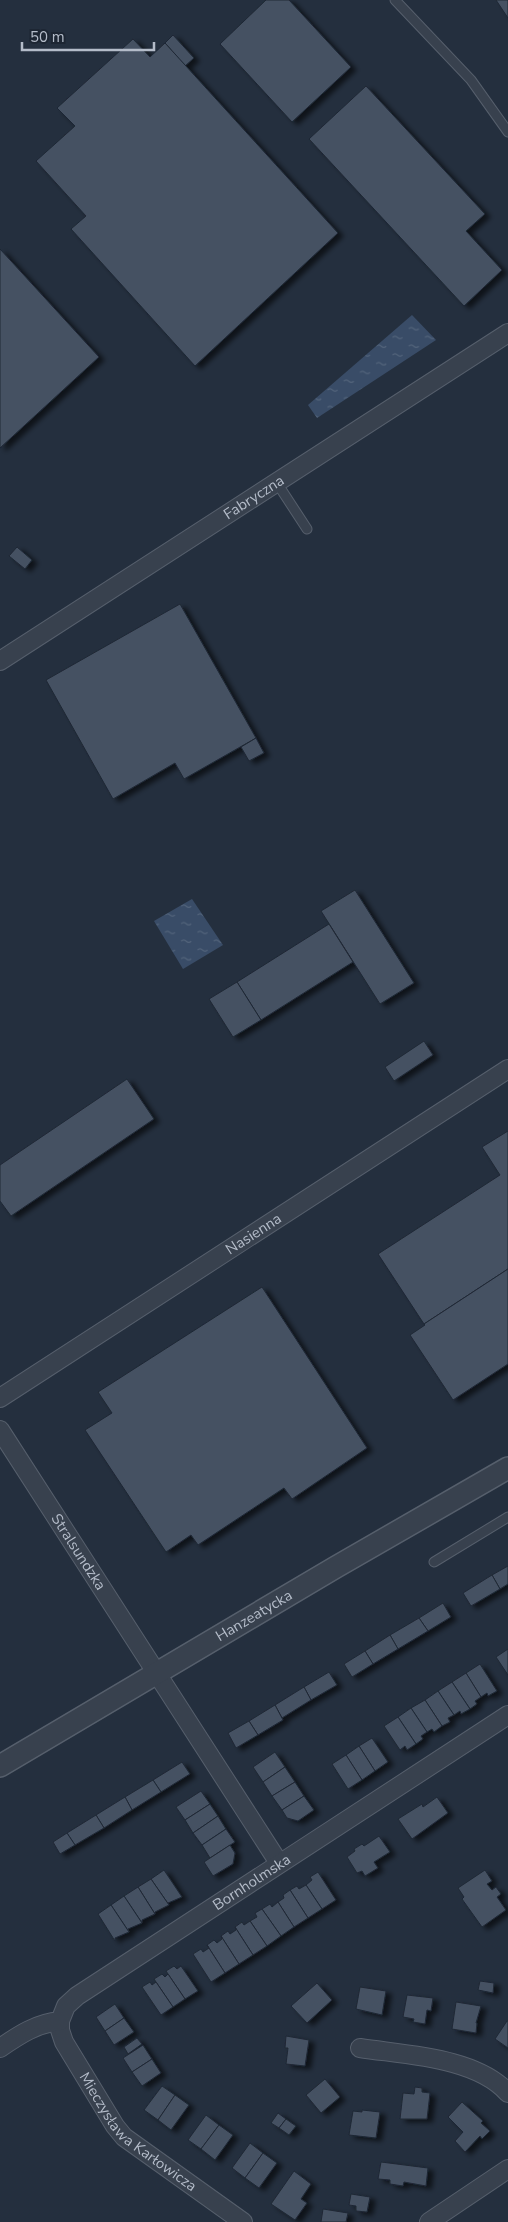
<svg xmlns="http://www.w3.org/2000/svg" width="508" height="2222" font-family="'Nunito Sans',sans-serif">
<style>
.water{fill:url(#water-ripples)}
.building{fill:#455162;stroke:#1f2835;filter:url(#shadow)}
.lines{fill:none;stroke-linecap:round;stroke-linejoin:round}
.service-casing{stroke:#565f6c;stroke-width:11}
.minor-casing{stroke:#565f6c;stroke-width:20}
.tertiary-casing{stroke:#565f6c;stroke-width:24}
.service{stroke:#38414e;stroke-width:9}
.minor{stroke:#38414e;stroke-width:18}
.tertiary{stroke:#38414e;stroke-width:21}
.labels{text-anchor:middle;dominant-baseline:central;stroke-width:4.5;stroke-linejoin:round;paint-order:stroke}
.street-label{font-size:15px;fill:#b4bcc9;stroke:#1d2633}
</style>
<defs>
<pattern id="water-ripples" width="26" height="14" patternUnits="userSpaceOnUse" patternTransform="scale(1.25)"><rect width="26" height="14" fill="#394c67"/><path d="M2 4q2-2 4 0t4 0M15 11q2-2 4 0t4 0" fill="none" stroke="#53647b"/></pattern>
<filter id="shadow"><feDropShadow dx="5.5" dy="3" stdDeviation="2.5" flood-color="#0009"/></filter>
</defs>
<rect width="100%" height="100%" fill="#242f3e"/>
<g class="water">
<polygon points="412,315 436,340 317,418 308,405"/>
<polygon points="192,899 223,945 183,969 154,921"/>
</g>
<g class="building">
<polygon points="266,0 289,0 351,67 292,122 220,44"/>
<polygon points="496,0 508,0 508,18"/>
<polygon points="173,35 194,58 185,66 165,43"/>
<polygon points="133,39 150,57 165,43 338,233 195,366 71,229 86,216 36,161 75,126 57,108"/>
<polygon points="366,86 485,214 466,231 502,270 464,306 309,139"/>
<polygon points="0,249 99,357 0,448"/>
<polygon points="17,547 32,560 25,569 9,556"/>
<polygon points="180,604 256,738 184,779 175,763 113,799 46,680"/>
<polygon points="256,738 264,753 249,761 241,747"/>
<polygon points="355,890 414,983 380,1004 321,911"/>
<polygon points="329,924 353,962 261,1020 237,982"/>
<polygon points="237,982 261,1020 233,1037 209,999"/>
<polygon points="424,1041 433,1055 394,1081 385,1067"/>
<polygon points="127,1079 154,1119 11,1216 0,1201 0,1165"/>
<polygon points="508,1131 508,1269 424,1324 378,1254 500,1175 482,1147"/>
<polygon points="508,1269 508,1364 453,1400 410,1335 425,1325 424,1324"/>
<polygon points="262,1287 367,1448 292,1499 284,1488 198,1545 191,1535 166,1552 85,1430 112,1413 98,1392"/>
<polygon points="508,1566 508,1584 500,1589 492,1575"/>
<polygon points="492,1575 500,1589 471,1606 463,1593"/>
<polygon points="443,1603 451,1617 428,1631 419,1618"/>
<polygon points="419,1618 428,1631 398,1649 390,1635"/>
<polygon points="390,1635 398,1649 373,1664 365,1651"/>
<polygon points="508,1649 508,1675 496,1657"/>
<polygon points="365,1651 373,1664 352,1677 344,1664"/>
<polygon points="480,1664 497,1691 488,1696 487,1693 481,1697 466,1673"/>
<polygon points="329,1672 337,1685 311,1700 304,1687"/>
<polygon points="466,1673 481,1697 475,1701 477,1704 470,1709 452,1682"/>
<polygon points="452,1682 470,1709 461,1714 460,1711 454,1715 438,1691"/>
<polygon points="304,1687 311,1700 282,1718 275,1705"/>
<polygon points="438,1691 454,1715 448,1718 450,1722 442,1726 425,1700"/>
<polygon points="425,1700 442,1726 434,1732 432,1729 427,1732 411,1708"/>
<polygon points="275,1705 283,1720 258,1735 249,1721"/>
<polygon points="411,1708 427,1732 421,1736 423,1739 416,1744 398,1717"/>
<polygon points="398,1717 416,1744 407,1750 405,1746 400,1750 384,1726"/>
<polygon points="249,1721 258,1735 236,1748 228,1733"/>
<polygon points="372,1738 388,1762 375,1771 359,1746"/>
<polygon points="359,1746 375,1771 362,1780 346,1755"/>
<polygon points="275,1752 285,1767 263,1782 253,1767"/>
<polygon points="346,1755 362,1780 348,1789 332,1764"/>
<polygon points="182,1762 190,1774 161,1792 153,1780"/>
<polygon points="285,1767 295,1782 272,1796 263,1782"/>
<polygon points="153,1780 161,1792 132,1810 125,1797"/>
<polygon points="295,1782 304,1796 282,1810 272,1796"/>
<polygon points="201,1791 210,1804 185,1820 176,1807"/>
<polygon points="304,1796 314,1810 298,1821 287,1818 282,1810"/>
<polygon points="125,1797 132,1810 104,1828 96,1815"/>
<polygon points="437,1797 448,1813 412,1839 398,1819 422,1804 423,1807"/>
<polygon points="210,1804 218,1816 193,1833 185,1820"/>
<polygon points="96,1815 104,1828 75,1845 67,1833"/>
<polygon points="218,1816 226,1829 202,1845 193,1833"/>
<polygon points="226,1829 235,1842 210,1858 202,1845"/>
<polygon points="67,1833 75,1845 60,1854 53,1842"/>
<polygon points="379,1836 390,1852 374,1862 378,1868 365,1876 362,1871 357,1873 347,1857 355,1851 354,1849 362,1844 364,1846"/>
<polygon points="230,1845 235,1853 233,1864 213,1876 204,1862"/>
<polygon points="164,1870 182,1897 168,1903 169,1905 151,1879"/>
<polygon points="485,1870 492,1881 487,1884 492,1890 496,1887 501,1894 497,1897 506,1910 482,1927 462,1899 464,1897 458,1888"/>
<polygon points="318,1872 336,1900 322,1909 306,1885 312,1880 310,1877"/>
<polygon points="151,1879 169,1905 155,1912 155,1914 138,1887"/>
<polygon points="306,1885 322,1909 308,1918 290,1890 297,1886 299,1889"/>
<polygon points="138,1887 155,1914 142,1920 142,1923 124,1896"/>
<polygon points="290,1890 308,1918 294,1927 278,1902 284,1898 283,1895"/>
<polygon points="124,1896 142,1923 128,1929 129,1932 111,1905"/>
<polygon points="278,1902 294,1927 281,1936 262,1909 270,1904 272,1907"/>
<polygon points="111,1905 129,1932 115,1938 115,1941 98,1914"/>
<polygon points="262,1909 281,1936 267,1946 250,1921 257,1917 255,1913"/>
<polygon points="250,1921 267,1946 253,1955 235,1927 242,1922 244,1925"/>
<polygon points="235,1927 253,1955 239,1964 221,1936 228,1931 230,1934 236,1930"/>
<polygon points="221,1936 239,1964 225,1973 207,1945 214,1940 217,1943 222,1939"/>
<polygon points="207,1945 225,1973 211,1982 193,1954 201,1949 203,1952 209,1948"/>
<polygon points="174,1966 177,1969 181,1966 198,1991 185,1999 166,1971"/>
<polygon points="162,1974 165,1977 168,1974 185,1999 173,2007 154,1979"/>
<polygon points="480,1981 494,1983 493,1993 478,1990"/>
<polygon points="150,1982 152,1985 156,1982 173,2007 161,2015 142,1987"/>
<polygon points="317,1983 332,2000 307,2023 291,2006"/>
<polygon points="360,1987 386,1991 382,2015 356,2009"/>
<polygon points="407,1995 433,1998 431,2011 427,2010 425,2024 413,2022 414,2019 403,2017"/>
<polygon points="456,2002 481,2006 476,2023 477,2023 476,2033 452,2029"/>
<polygon points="115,2004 124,2018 105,2031 96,2017"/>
<polygon points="124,2018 134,2032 114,2045 105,2031"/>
<polygon points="507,2021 508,2021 508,2048 495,2039"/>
<polygon points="286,2036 309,2040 305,2066 286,2064 288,2048 285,2048"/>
<polygon points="137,2038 142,2044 128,2054 124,2047"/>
<polygon points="143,2045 152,2059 132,2072 123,2058"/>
<polygon points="152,2059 161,2073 142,2086 132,2072"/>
<polygon points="325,2079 340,2097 321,2113 306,2095"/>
<polygon points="162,2086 175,2095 158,2120 144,2110"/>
<polygon points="415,2087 422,2088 422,2092 430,2093 427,2119 400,2119 403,2093 414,2094"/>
<polygon points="175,2095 189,2105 171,2130 158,2120"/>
<polygon points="462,2102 483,2121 481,2123 490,2131 482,2139 480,2136 465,2152 455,2141 463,2132 448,2117"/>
<polygon points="362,2110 380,2112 376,2138 349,2135 353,2111 362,2112"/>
<polygon points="278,2113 286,2119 279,2128 271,2123"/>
<polygon points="206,2115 219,2125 201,2149 188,2140"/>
<polygon points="286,2119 296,2126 289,2135 279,2128"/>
<polygon points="219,2125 233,2135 215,2160 201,2149"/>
<polygon points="250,2143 263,2153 245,2178 232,2168"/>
<polygon points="263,2153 277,2163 259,2188 245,2178"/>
<polygon points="381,2162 428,2168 426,2186 404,2182 403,2186 390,2184 390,2180 378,2179"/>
<polygon points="294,2171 311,2184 301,2199 307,2203 295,2220 271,2204"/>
<polygon points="351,2194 370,2197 367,2212 356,2211 356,2206 349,2205"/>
<polygon points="323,2209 348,2213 346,2222 321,2222"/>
</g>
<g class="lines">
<defs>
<g id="service">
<polyline points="395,0 471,80 508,132"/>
<polyline points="277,483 307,529"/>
<polyline points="434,1562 508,1517"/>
</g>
<g id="minor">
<path id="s1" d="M0 661 508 333"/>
<path id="s2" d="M0 1398 508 1069"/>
<path id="s3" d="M0 1430 279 1863"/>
<path id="s4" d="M60 2021V2030L64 2042 115 2126 124 2137 243 2222"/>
<path id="s5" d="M0 2048C19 2035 37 2023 60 2021L66 2006 77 1996 508 1715"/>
<path d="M360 2048C405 2055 476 2057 508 2093"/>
<polyline points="429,2222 508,2169"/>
</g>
<g id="tertiary">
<path id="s6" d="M0 1766 336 1567 508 1468"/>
</g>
</defs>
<use href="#service" class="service-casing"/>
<use href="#minor" class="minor-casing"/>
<use href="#tertiary" class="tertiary-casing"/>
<use href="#service" class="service"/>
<use href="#minor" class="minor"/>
<use href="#tertiary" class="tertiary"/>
</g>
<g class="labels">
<g class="street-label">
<text stroke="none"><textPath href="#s1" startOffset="302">Fabryczna</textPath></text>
<text stroke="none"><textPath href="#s2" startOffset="302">Nasienna</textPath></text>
<text stroke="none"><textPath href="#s3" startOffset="145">Stralsundzka</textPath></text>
<text stroke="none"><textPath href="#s6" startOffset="295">Hanzeatycka</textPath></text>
<text stroke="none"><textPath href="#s5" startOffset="306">Bornholmska</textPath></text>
<text stroke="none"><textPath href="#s4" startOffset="140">Mieczysława Karłowicza</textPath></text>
</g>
</g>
<path d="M22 42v8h132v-8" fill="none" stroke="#b4bcc9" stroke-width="2.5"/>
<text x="30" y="42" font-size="15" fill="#b4bcc9" stroke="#1d2633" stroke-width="4" paint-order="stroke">50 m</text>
</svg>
